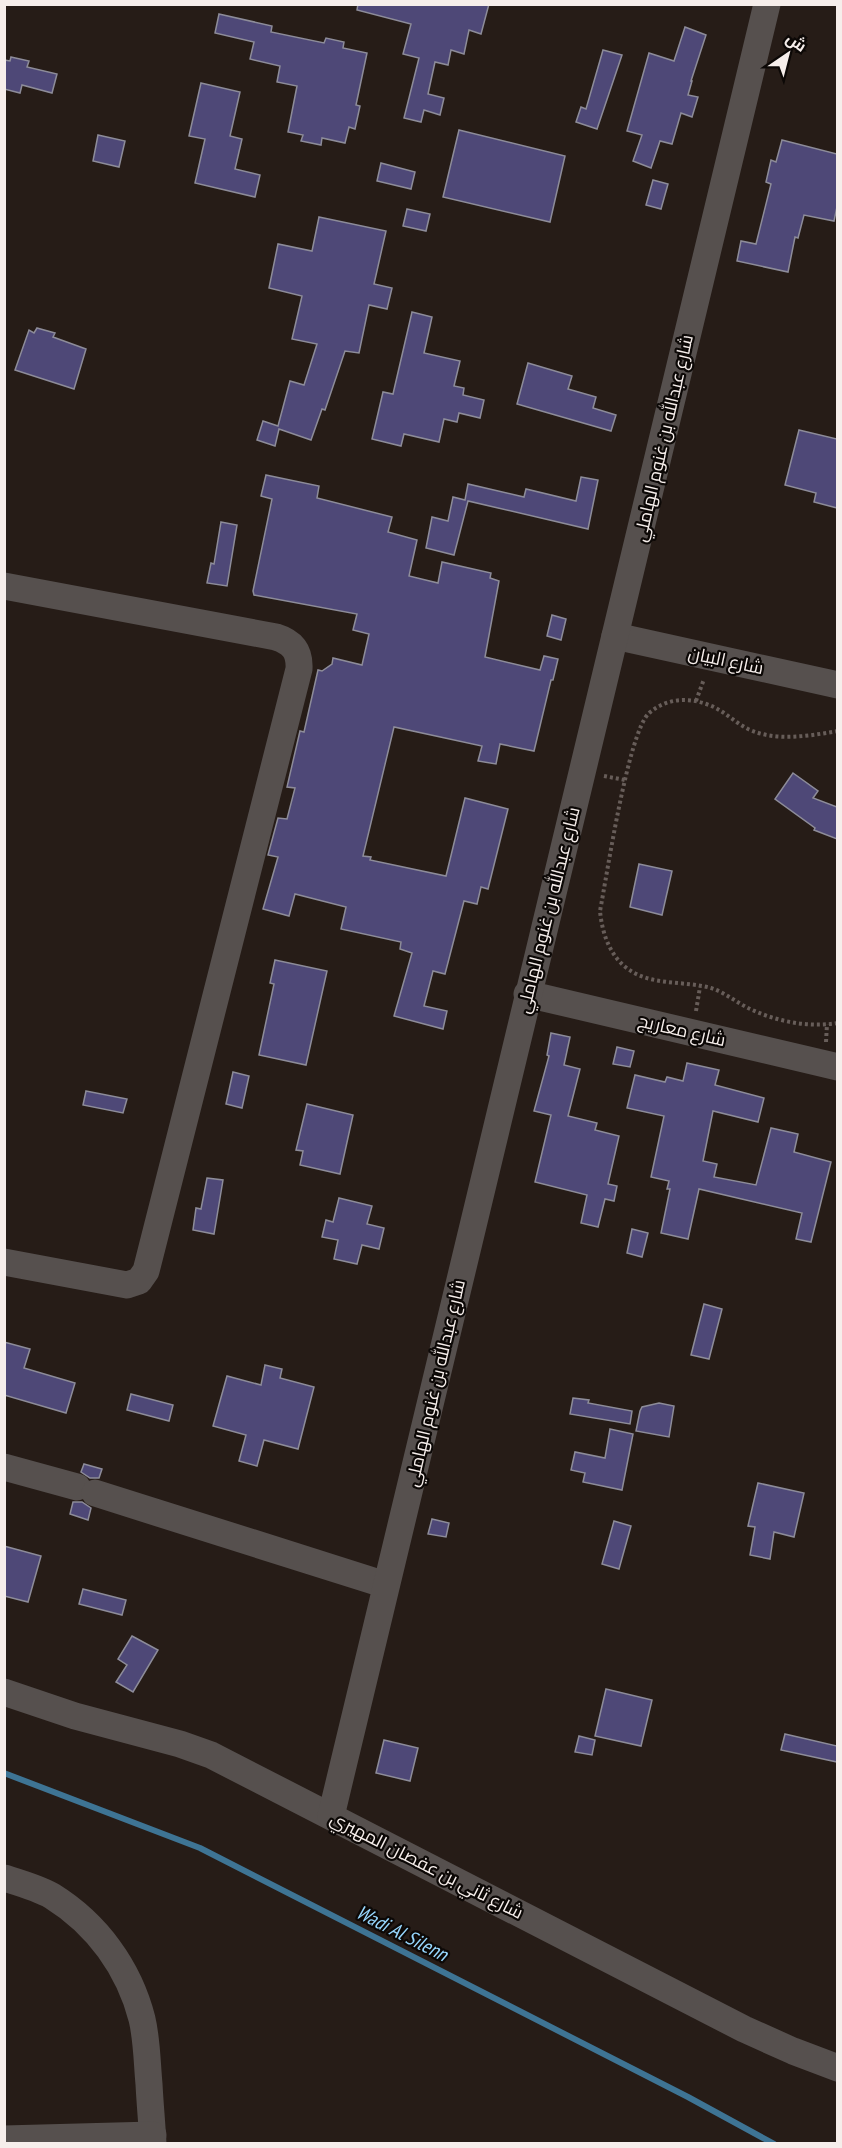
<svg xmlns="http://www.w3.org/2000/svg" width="842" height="2148" font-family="'PT Sans Narrow',Cairo,sans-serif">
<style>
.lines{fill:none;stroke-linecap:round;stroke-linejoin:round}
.stream{stroke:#3e7494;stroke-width:6}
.building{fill:#4e4877;stroke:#8d8c99;stroke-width:1.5}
.path{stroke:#675d59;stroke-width:4;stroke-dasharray:3 3;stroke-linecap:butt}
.minor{stroke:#56504e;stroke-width:27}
.labels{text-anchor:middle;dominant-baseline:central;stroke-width:4.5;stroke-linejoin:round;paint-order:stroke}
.street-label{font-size:18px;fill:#f6eeeb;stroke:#0c0806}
.water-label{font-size:20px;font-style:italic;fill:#97d7fe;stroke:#0c0806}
</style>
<rect width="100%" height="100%" fill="#261c17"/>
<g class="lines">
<polyline class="stream" points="4,1773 200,1848 688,2097 774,2144"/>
</g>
<g class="building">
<polygon points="358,4 489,4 481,34 469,30 464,54 451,50 448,65 435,62 428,94 444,98 440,115 424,110 421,122 404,118 419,58 403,54 411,24 357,10"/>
<polygon points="219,14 272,26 271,32 324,43 326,38 344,42 343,48 367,53 356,105 360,106 355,129 349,127 345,143 322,138 321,145 301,141 303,135 288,132 297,86 277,82 280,66 250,59 254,42 215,33"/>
<polygon points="685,27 706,35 691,81 692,81 688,95 698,97 692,117 681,113 672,144 660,141 651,168 633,161 642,135 627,131 649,53 674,61"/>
<polygon points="603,50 622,55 597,129 576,122 581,107 586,109"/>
<polygon points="11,57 29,61 27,67 57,74 52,93 22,85 20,93 4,89 4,60 10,61"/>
<polygon points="201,83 240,92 230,136 242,139 235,169 260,175 255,197 195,183 205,139 189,136"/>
<polygon points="459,130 565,156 550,222 443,197"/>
<polygon points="98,135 125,141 119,167 93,161"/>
<polygon points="782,140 837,154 837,207 834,221 804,215 798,238 795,237 788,272 737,261 741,241 756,244 771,184 766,182 771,160 776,162"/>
<polygon points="381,163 415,172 411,189 377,181"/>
<polygon points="653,180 668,184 661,209 646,205"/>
<polygon points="407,209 430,214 426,231 403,226"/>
<polygon points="319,217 386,231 374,284 392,288 387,309 369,305 359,353 345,351 325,410 322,409 311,440 279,429 275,446 257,440 263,421 278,426 290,381 304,385 317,344 292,339 302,296 269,288 278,244 312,251"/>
<polygon points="412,312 432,317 424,353 460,361 454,386 464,388 463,395 484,400 480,418 459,413 457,422 444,419 439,442 404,434 401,446 372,439 383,392 393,394"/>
<polygon points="37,328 55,333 53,337 86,349 74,389 15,370 29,330 34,333"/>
<polygon points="528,363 572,376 568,389 596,397 593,408 616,415 611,431 517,404"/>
<polygon points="799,430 837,439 837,508 814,502 816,493 785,485"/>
<polygon points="266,475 319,486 317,498 392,517 388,532 417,540 409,576 438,583 442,562 491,573 490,578 499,581 485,657 540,670 544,656 558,659 553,680 551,680 534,751 500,744 496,764 478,761 482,746 394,727 363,856 371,857 370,860 446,876 465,798 508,809 488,889 481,887 477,904 464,901 445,974 433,971 424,1006 447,1011 443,1029 394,1016 412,953 400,949 401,942 341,929 346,907 295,894 289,916 263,909 278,857 268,855 278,818 287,819 295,788 287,787 300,731 304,732 318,670 322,671 332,664 333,658 362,665 369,634 353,630 357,614 254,595 253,591 272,499 261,496"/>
<polygon points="581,477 598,480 588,529 468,501 454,555 426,548 432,517 448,521 453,497 465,500 468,484 524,497 526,489 576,501"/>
<polygon points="221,522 237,525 227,586 207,583 211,563 214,564"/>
<polygon points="552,615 566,619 561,640 547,636"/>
<polygon points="793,773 818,791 813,798 837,807 837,839 814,830 815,828 775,799"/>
<polygon points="639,864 672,871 662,915 630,907"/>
<polygon points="275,960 327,971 306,1065 259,1055 274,984 270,983"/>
<polygon points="551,1033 570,1037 564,1065 580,1069 568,1116 597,1123 595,1130 619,1136 608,1184 617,1186 614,1201 605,1199 598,1227 581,1223 587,1195 535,1182 551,1115 534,1111 549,1056 547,1055"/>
<polygon points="617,1047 634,1051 630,1067 613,1064"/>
<polygon points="687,1063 719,1070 715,1085 764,1098 758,1122 713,1111 703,1161 717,1164 714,1177 756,1185 771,1128 798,1134 794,1152 831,1162 811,1242 796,1239 802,1213 699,1189 688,1239 661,1233 670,1189 667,1189 669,1181 651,1177 664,1116 627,1108 635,1075 665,1082 667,1077 683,1081"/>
<polygon points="233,1072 249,1076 242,1108 226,1104"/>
<polygon points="86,1091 127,1099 123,1113 83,1105"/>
<polygon points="307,1104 353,1115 340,1174 300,1165 303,1151 296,1150"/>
<polygon points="207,1178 223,1180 214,1234 193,1230 196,1208 201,1209"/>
<polygon points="339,1198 372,1206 367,1224 384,1228 379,1249 362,1245 357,1264 334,1259 338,1240 322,1237 326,1220 333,1222"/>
<polygon points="632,1229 648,1233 642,1257 627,1253"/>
<polygon points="704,1304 722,1309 709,1359 691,1355"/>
<polygon points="4,1342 30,1349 24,1368 75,1383 66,1413 4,1395"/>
<polygon points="265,1365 282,1369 280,1378 314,1387 298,1449 264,1440 257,1466 239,1461 246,1435 213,1426 227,1376 261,1385"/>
<polygon points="131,1394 173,1405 169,1421 127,1410"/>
<polygon points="573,1398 589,1400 588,1403 632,1411 630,1424 570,1414"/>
<polygon points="659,1403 674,1406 669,1437 636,1431 640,1411 642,1407"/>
<polygon points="610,1429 633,1434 622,1490 583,1482 585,1473 571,1470 575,1452 605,1458"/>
<polygon points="84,1464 102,1469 99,1478 90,1478 81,1472"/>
<polygon points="758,1483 804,1493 794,1537 774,1532 770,1559 750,1555 755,1527 748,1526"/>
<polygon points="73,1502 82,1502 91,1508 88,1520 70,1514"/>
<polygon points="432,1519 449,1523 446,1537 428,1534"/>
<polygon points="614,1521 631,1526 619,1569 602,1564"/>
<polygon points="4,1546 41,1556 28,1602 4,1596"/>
<polygon points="83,1589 126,1600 122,1615 79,1604"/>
<polygon points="132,1636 158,1650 133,1692 116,1682 127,1665 118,1659"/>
<polygon points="606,1689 652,1700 641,1746 595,1736"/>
<polygon points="785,1734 837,1746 837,1762 781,1750"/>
<polygon points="579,1736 595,1740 592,1755 575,1752"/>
<polygon points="384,1740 418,1748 410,1781 376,1773"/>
</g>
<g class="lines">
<g class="path">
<polyline points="696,701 704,679"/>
<path d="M838 731C808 736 776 742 748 729 734 722 723 710 709 705 688 697 667 698 649 713 628 733 607 875 600 911 602 931 608 951 623 965 647 987 683 980 711 988 724 992 736 1002 748 1008 775 1021 807 1028 838 1023"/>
<polyline points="604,776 625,780"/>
<polyline points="696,1011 700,987"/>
<polyline points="826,1042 827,1024"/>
</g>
<g class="minor">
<path d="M4 586 276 637C292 642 300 651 299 669L146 1271 139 1281 127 1285 4 1262"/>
<polyline points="615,636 838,685"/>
<polyline points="527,994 838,1067"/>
<polyline points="4,1467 77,1487"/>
<polyline points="95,1493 386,1585"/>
<polyline points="4,1692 75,1716 180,1744 211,1755 744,2029 793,2051 838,2068"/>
<polyline points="331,1816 767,4"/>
<path d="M4 1878C20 1883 38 1888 52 1896 97 1924 129 1968 142 2019 147 2040 147 2063 149 2084 150 2104 152 2124 153 2144"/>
<polyline points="4,2139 153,2135"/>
</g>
</g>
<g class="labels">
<g class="street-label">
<text transform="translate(663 438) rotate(-77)">شارع عبدالله بن غنوم الهاملي</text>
<text transform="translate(726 660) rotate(12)">شارع البيان</text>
<text transform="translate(548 910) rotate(-76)">شارع عبدالله بن غنوم الهاملي</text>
<text transform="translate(682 1030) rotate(13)">شارع معاريج</text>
<text transform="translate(435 1383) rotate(-77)">شارع عبدالله بن غنوم الهاملي</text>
<text transform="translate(427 1865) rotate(27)">شارع ثاني بن عفصان المهيري</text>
</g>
<g class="water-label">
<text transform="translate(402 1933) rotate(27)">Wadi Al Silenn</text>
</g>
</g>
<rect width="842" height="2148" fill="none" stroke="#f6eeeb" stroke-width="12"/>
<g transform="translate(788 54) rotate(35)" stroke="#0c0806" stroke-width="4.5" paint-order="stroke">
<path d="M0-4.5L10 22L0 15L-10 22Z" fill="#f6eeeb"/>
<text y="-9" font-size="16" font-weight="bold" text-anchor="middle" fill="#f6eeeb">ش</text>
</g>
</svg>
